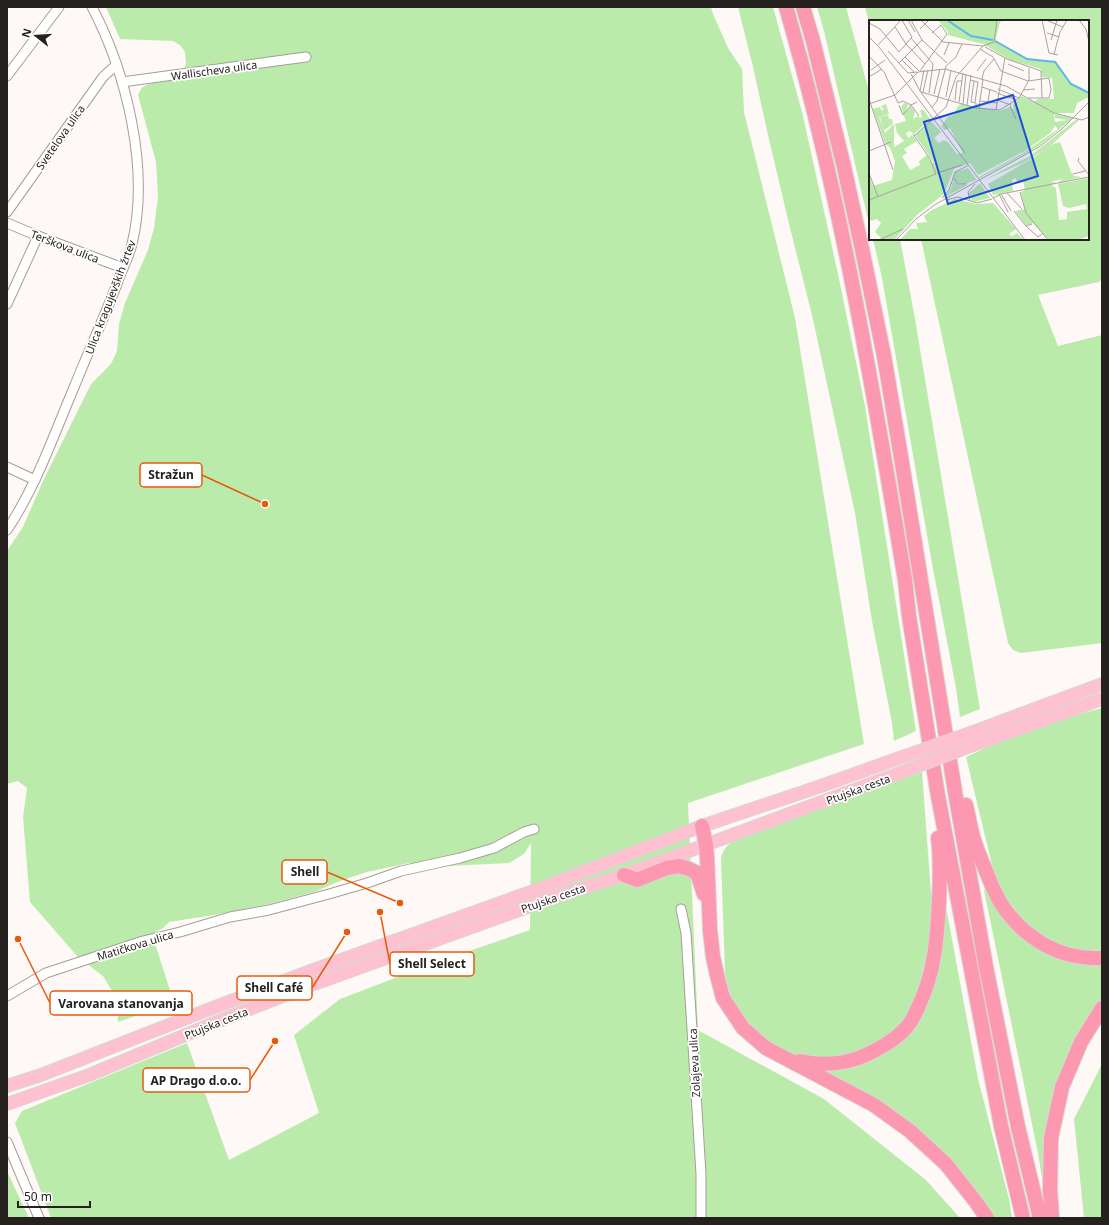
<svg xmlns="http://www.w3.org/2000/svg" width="1109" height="1225" font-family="'Noto Sans',sans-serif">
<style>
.green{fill:#bbebab}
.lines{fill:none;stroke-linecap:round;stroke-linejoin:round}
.minor-casing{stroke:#a79d97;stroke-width:11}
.major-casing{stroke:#d8d7d6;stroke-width:14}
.highway-casing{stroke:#d8d7d6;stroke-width:16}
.minor{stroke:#fff;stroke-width:9}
.major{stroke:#fdc1cf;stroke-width:12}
.highway{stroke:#fc98af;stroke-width:14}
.major-bridge-casing{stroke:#d8d7d6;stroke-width:14;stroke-linecap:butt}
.major-bridge{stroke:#fdc1cf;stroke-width:12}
.labels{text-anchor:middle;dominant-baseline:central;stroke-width:3.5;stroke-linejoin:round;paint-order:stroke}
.street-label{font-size:11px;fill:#25211e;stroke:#fff}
.inset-river{fill:none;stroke:#5db7e9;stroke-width:2}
.inset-road{fill:none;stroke:#a7a3a0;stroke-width:1}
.view{fill:#1d4ed8;fill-opacity:0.15;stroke:#1d4ed8;stroke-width:2}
.inset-edge{fill:none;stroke:#25211e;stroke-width:2}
.leader{fill:none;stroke:#e8590c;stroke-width:1.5}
.callout-dot{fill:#e8590c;stroke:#fff;stroke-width:1.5}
.callout{fill:#fff;stroke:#e8590c;stroke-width:1.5}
.callout-label{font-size:12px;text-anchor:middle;font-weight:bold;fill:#25211e}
</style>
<rect width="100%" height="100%" fill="#fef9f6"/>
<g class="green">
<path d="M106 7H711L713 14 728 48 742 69 744 112 795 318 864 744 688 803 698 1030 824 1099 926 1180 960 1218H51L15 1123 22 1111 187 1043 229 1160 319 1113 294 1035 340 999 437 962 530 930 531 843 524 854 509 863 428 867 409 863 367 872 340 881 314 892 269 904 214 915 169 922 163 928 152 934 174 1003 118 1022 117 999 103 976 77 956 30 902 23 817 27 788 18 781 7 784V551L23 527 43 481 91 384 111 364 117 351 119 324 125 303 148 250 154 228 158 196 156 162 138 95C139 93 140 91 141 89 147 81 171 81 181 79L186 63 185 52 181 46 173 41 120 39Z"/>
<polygon points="738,7 773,7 802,112 838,274 865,406 916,731 894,741 892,723 872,621 855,513 812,315 789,224 768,135 753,67"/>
<polygon points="817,7 846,7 870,95 870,228 824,31"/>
<polygon points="865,7 1102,7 1102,279 1099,282 1038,295 1058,346 1102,335 1102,643 1021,653 1013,650 1008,643 921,239 1088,239 1088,21 870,21 870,26"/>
<polygon points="873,239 900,239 915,319 980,709 960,717 956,688 933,569 882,278"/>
<path d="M1102 708V954L1063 948 1040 937 1025 922 1003 894 989 869 992 865 966 757C1009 736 1056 720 1102 708Z"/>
<path d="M922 772 931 893 934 896 931 945 924 982 910 1012 893 1035 845 1059 809 1060 788 1053 760 1035 743 1017 729 993 725 973 721 859C723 849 726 846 734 841L823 807Z"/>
<polygon points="988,889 1060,957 1086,965 1102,964 1102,1002 1084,1027 1066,1060 1057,1090 1045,1198 1038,1153 984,890"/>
<polygon points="946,907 978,1079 1009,1199 1012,1218 993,1218 970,1184 813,1066 904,1037"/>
<polygon points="1102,1064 1102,1218 1084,1218 1074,1119"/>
<polygon points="7,1171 29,1218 7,1218"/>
</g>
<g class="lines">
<defs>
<g id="minor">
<polyline points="7,76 59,7"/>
<polyline points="122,82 306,57"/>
<polyline points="7,212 103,77 116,65"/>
<polyline points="7,223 38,236 123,268"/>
<polyline points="7,304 38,236"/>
<polyline points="7,467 35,480"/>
<path d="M7 530C37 485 54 434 75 385 89 350 105 316 118 281 122 269 129 257 132 244 150 170 127 74 92 7"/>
<polyline points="681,909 686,933 701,1174 701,1218"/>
<polyline points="7,996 46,973 143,941 180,932 230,917 269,910 329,894 367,883 401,871 460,858 494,848 524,832 534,829"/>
<polyline points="7,1142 39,1218"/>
</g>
<g id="major">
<polyline points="973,732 1102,684"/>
<polyline points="976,744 1102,699"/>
<polyline points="7,1086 41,1075 202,1012 313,970 536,890 702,826 821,786 902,757"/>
<polyline points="7,1104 89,1075 219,1021 306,987 561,895 624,875 905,771"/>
</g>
<g id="highway">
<path d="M786 7C840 194 873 387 905 580L909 616 938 796 1001 1126 1023 1218"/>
<polyline points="803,7 813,41 844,167 862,249 884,356 901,457 955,792 986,967 1018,1127 1040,1218"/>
<path d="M966 805C969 818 971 833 976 846 981 860 987 873 992 886 995 891 997 897 1000 902 1023 938 1059 960 1102 958"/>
<polyline points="702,826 706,845 707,857 710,930 713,957 718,979 723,998 743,1028 766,1048 874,1105 910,1131 946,1164 976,1202 987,1218"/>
<polyline points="624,875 637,880 667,868 680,866 689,869 697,873 704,894"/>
<path d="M800 1061C823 1066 847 1064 868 1054 882 1047 895 1040 906 1028 911 1022 916 1013 919 1005 935 972 937 938 939 901 940 880 941 858 938 838"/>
<polyline points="1052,1218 1050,1189 1051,1138 1062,1087 1081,1042 1102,1008"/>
</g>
</defs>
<use href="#minor" class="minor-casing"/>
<use href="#major" class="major-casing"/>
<use href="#highway" class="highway-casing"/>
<use href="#minor" class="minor"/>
<use href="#major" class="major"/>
<use href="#highway" class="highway"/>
<defs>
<g id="major-bridge">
<polyline points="902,757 973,732"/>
<polyline points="905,771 976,744"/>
</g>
</defs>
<use href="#major-bridge" class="major-bridge-casing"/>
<use href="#major-bridge" class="major-bridge"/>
</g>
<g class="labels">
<g class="street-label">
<text transform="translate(214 70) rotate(-8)">Wallischeva ulica</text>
<text transform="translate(60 137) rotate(-55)">Svetelova ulica</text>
<text transform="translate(65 246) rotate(21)">Terškova ulica</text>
<text transform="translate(110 297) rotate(-69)">Ulica kragujevških žrtev</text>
<text transform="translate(858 789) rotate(-20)">Ptujska cesta</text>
<text transform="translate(553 898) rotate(-19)">Ptujska cesta</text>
<text transform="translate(135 945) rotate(-17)">Matičkova ulica</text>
<text transform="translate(216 1023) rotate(-22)">Ptujska cesta</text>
<text transform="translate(694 1063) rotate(-93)">Zolajeva ulica</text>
</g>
</g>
<g transform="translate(869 20)">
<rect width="220" height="220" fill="#fef9f6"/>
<path d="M69 0H136L131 2 127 18 128 22 158 38 188 42 200 62 220 72V77L208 83 205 93H185L186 102 198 100 186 98V94L204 98 170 126 111 158 110 157 156 132 189 109 186 106 181 113 156 131 109 155 101 143 85 149 75 174 48 195 25 220H14L6 212 12 203 8 199 2 201 0 198V155L4 166 23 160 26 141 21 128 16 123 4 89 11 87 13 91 15 90 12 86 17 84 20 94 10 97 14 108 11 97 19 95 20 99H23L24 104 15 110 16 113 25 104V127L35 121 28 113 26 104 37 101 32 87 35 83 39 84 37 91 42 86 46 92 44 99 49 96 51 98 53 97 51 91 54 89 61 99 45 114 41 111 37 113 39 118 43 115 48 121 35 129 38 133 33 136 41 150 51 145 50 141 58 135 63 143H65L46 115 62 101 72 112 65 118 70 123 75 120 79 122 88 134 94 133 81 108 75 110 72 106 79 97 87 94 86 91 91 84 131 91 141 87 145 90 144 85 152 76 165 82 169 79H185L183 58 173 57 172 49 141 40 114 24 79 15V12ZM208 99 210 100 182 125 191 122 202 152 205 156 213 157 188 163 194 159 181 162H187L182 165 187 168 190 200 198 199V192L218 189 217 184 200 188 194 186 189 164 220 158V216L209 220H180L164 203 157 205 146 191 156 189 152 172 156 170 154 161 149 162 146 158 143 160 144 171 124 175 119 164 157 142 181 126 154 143 113 161 161 136ZM99 148 108 160 93 165 86 161 91 165H99L74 178 82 169 86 152ZM111 163 121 178 104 182 99 174ZM86 179 107 184 124 183 147 209 140 214 143 216 148 213 155 220H31L41 209H49L47 203 58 202 55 196 63 190Z" fill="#bbebab"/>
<path class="inset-river" d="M78 0 102 16 124 20M126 21 158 39 186 42 202 64 220 73"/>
<path class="inset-road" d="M39 0 46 12M42 0 53 20 78 43M52 0 74 22 114 26 125 22 128 0M173 0 180 33 189 35M177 0 194 7M210 0 217 9 220 22M0 3 11 9 30 32 43 17 33 0M26 7 37 24 56 44M51 9 60 0M178 13 190 17M0 17 10 27 156 220M42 18 64 44 60 73M182 20 188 0M9 25 32 0M116 27 138 39 172 51 173 78M111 29 124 37 132 51 159 61 180 58 182 70 180 78H159M19 31 39 53 48 52M185 34 191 12 198 0M75 35 80 23M0 36 15 52 29 83 34 81 42 85 48 82M36 37 50 51M33 40 45 52M30 43 53 20M139 44 155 51M2 50 16 40M51 51 78 14 72 5 63 13M108 51 117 39M42 54 51 71 96 133M0 57 13 49M113 59 115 51 125 39M101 60 109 62 106 82M105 61 102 82 107 83V88M113 67 128 72M129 69 150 78M154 70 166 69M51 71 55 50M52 72 107 88 131 90 150 78 160 60V48M54 72 59 50M128 73 148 80M65 74 71 49M77 77 82 50M0 79 24 150M86 80 88 61H93M128 80 142 85M111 81 128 83M90 82 94 53M119 82 121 69M0 84 26 75 49 52 76 49 137 66 185 93 213 100 220 97M94 84 97 54M30 85 34 95 42 85 50 96M98 85 102 55M141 86 147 99M63 87 68 81 77 46 87 37 93 24M110 88 114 59M127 90 136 38M45 116 77 87 87 57 114 26M0 131 22 122M210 138 209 141 220 155M0 153 9 177M68 153 93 145M204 154 216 151M85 158 89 164H98M151 172 157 193 179 220M138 173 153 189M130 174 139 192M132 174 142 191M73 178 80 170 86 152 100 145M124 178 132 174 220 157M0 180 67 154 61 139 44 114M77 180 89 177 108 183 123 179M101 181 99 172 106 164M145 191 157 206M163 204 157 206 169 217 173 214M10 220 34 209M27 220 48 198 67 184 170 127 194 108 220 82"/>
<path class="view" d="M144 75 169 156 79 184 55 102Z"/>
<rect width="220" height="220" class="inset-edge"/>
</g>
<path class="leader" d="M265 504L202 475M400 903L327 872M380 912L390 964M347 932L312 988M18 939L50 1003M275 1041L250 1080"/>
<g class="callout-dot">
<circle cx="265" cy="504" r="4"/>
<circle cx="400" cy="903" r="4"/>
<circle cx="380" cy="912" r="4"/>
<circle cx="347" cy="932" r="4"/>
<circle cx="18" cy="939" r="4"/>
<circle cx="275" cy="1041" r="4"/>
</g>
<g class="callout">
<rect x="140" y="463" width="62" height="24" rx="4"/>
<rect x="282" y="860" width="45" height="24" rx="4"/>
<rect x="390" y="952" width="84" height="24" rx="4"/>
<rect x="237" y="976" width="75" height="24" rx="4"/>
<rect x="50" y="991" width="142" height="24" rx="4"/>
<rect x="143" y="1068" width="107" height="24" rx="4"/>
</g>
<g class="callout-label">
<text x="171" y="479">Stražun</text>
<text x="305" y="876">Shell</text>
<text x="432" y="968">Shell Select</text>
<text x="274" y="992">Shell Café</text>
<text x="121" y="1008">Varovana stanovanja</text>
<text x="196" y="1085">AP Drago d.o.o.</text>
</g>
<rect width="1109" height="1225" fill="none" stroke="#25211e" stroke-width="16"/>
<g transform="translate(36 36) rotate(287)" stroke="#ffffff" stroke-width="3" paint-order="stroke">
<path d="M0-3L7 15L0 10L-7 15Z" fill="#25211e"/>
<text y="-6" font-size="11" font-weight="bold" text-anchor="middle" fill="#25211e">N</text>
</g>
<path d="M18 1201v6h72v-6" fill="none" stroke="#25211e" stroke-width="2"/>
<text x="24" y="1201" font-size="12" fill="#25211e" stroke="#ffffff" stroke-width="3" paint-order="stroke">50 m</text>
</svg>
